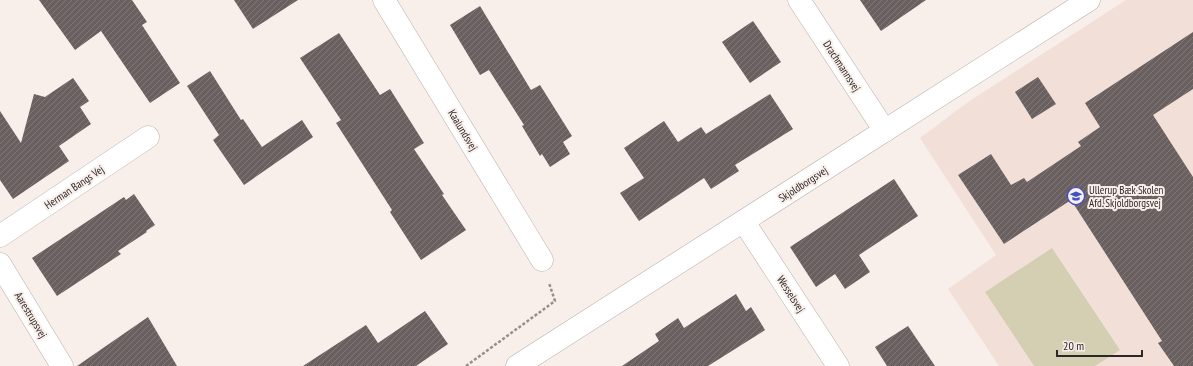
<svg xmlns="http://www.w3.org/2000/svg" width="1193" height="366" font-family="'PT Sans Narrow',sans-serif">
<style>
.built{fill:#f2e0d8}
.park{fill:#d4cfb2}
.building{fill:url(#building-hatch)}
.lines{fill:none;stroke-linecap:round;stroke-linejoin:round}
.minor-casing{stroke:#b9afab;stroke-width:23}
.path{stroke:#958e8c;stroke-width:2.5;stroke-dasharray:3 2;stroke-linecap:butt}
.minor{stroke:#fff;stroke-width:22}
.labels{text-anchor:middle;dominant-baseline:central;stroke-width:4;stroke-linejoin:round;paint-order:stroke}
.street-label{font-size:11px;fill:#2c2827;stroke:#f8eeea}
.poi-label{font-size:11px;fill:#2c2827;stroke:#f8eeea;text-anchor:start}
</style>
<defs>
<pattern id="building-hatch" width="6" height="6" patternUnits="userSpaceOnUse"><rect width="6" height="6" fill="#6a6060"/><path d="M-1 1l2-2M0 6l6-6M5 7l2-2" fill="none" stroke="#807878"/></pattern>
</defs>
<rect width="100%" height="100%" fill="#f8eeea"/>
<polygon class="built" points="1126,0 1193,0 1193,366 999,366 948,289 996,255 920,138 968,102"/>
<polygon class="park" points="1052,248 1120,350 1095,366 1034,366 985,292"/>
<g class="building">
<polygon points="39,0 132,0 147,22 142,25 180,83 150,103 101,31 75,50"/>
<polygon points="234,0 298,0 253,29"/>
<polygon points="860,0 926,0 881,31"/>
<polygon points="480,6 531,90 540,85 572,136 563,142 570,154 550,167 542,154 540,156 522,126 524,125 489,70 480,75 450,25"/>
<polygon points="753,21 781,62 750,83 722,42"/>
<polygon points="1193,32 1193,89 1153,115 1193,177 1193,366 1174,366 1158,343 1162,341 1071,200 1004,244 958,175 991,154 1011,185 1024,178 1027,182 1081,146 1078,142 1100,127 1085,103"/>
<polygon points="339,33 380,95 390,89 424,143 414,149 444,194 442,195 466,230 421,260 390,212 392,210 336,123 341,120 300,58"/>
<polygon points="210,71 241,120 243,119 262,147 302,120 313,137 244,185 213,140 219,135 187,86"/>
<polygon points="1038,77 1056,104 1032,119 1015,92"/>
<polygon points="73,78 89,101 80,107 91,124 59,146 69,161 13,199 0,180 0,111 21,143 34,94 45,97"/>
<polygon points="770,94 793,129 735,165 739,171 711,189 704,178 639,221 620,193 644,178 624,148 664,121 678,142 701,127 706,134"/>
<polygon points="894,179 918,216 859,255 870,272 845,289 835,274 816,287 790,247"/>
<polygon points="134,194 155,225 146,231 147,232 118,251 121,254 57,296 32,258 124,197 126,200"/>
<polygon points="736,294 746,311 751,307 765,330 708,366 622,366 659,341 655,334 678,318 684,328"/>
<polygon points="425,311 448,344 416,366 303,366 366,325 378,343"/>
<polygon points="148,317 177,366 77,366"/>
<polygon points="908,326 935,366 887,366 875,347"/>
</g>
<g class="lines">
<defs>
<g id="minor">
<polyline points="384,0 542,260"/>
<polyline points="799,0 885,131"/>
<polyline points="744,222 838,366"/>
<polyline points="0,236 148,137"/>
<polyline points="0,264 62,366"/>
<polyline points="517,366 1089,0"/>
</g>
</defs>
<use href="#minor" class="minor-casing"/>
<polyline class="path" points="466,366 555,301 549,283"/>
<use href="#minor" class="minor"/>
</g>
<defs>
<symbol id="school-ring" viewBox="-11 -11 22 22"><circle r="9.5" fill="#f8eeea" stroke="#4150c4" stroke-width="1.5"/><path d="M0-5L7-2L0 1L-7-2ZM-4 1L0 2.5L4 1V4Q0 6-4 4Z" fill="#4150c4"/></symbol>
</defs>
<g fill-rule="evenodd">
<use href="#school-ring" x="1066" y="186" width="20" height="20"/>
</g>
<g class="labels">
<g class="street-label">
<text transform="translate(842 66) rotate(57)">Drachmannsvej</text>
<text transform="translate(463 130) rotate(59)">Kaalundsvej</text>
<text transform="translate(803 184) rotate(-33)">Skjoldborgsvej</text>
<text transform="translate(74 187) rotate(-34)">Herman Bangs Vej</text>
<text transform="translate(791 294) rotate(57)">Wesselsvej</text>
<text transform="translate(31 315) rotate(59)">Aarestrupsvej</text>
</g>
<g class="poi-label">
<text x="1089" y="190">Ullerup Bæk Skolen<tspan x="1089" dy="13">Afd. Skjoldborgsvej</tspan></text>
</g>
</g>
<path d="M1057 350v6h85v-6" fill="none" stroke="#2c2827" stroke-width="2"/>
<text x="1063" y="350" font-size="12" fill="#2c2827" stroke="#f8eeea" stroke-width="3" paint-order="stroke">20 m</text>
</svg>
